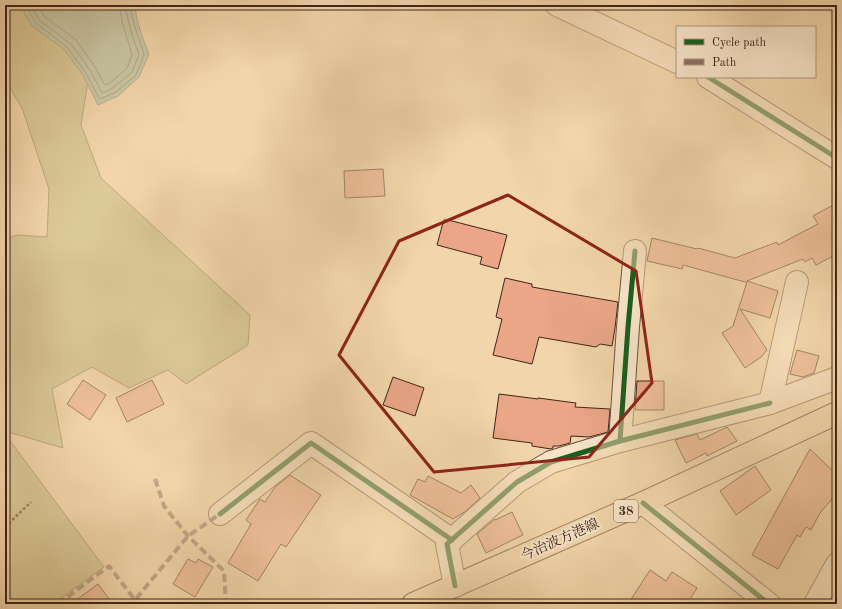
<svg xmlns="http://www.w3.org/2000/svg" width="842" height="609" font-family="'Old Standard TT','Noto Serif JP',serif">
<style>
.green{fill:#c1bb84;stroke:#80704f}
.water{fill:#9cb9a3;stroke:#777e6c}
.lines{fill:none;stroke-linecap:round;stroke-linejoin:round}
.shore{stroke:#6e705e;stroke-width:1}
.building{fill:#eaa687;stroke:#40261a}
.minor-casing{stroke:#6c523e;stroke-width:24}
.major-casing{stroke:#40261a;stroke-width:24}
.path{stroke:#40261a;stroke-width:2.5;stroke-dasharray:3 2;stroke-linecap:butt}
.minor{stroke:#f7e4c8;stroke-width:22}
.major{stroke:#f2d5aa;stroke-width:22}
.quiet{stroke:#8d6e63;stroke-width:4;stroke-dasharray:8 4;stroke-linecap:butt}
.cycleway-casing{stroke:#f7e4c8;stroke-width:8}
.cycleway{stroke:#1b5e20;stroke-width:5}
.marked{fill:none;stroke:#8f2418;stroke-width:3;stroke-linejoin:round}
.labels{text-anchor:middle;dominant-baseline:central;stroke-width:4;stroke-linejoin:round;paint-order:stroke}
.shield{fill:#f7e4c8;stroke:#775f4e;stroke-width:1}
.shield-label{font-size:13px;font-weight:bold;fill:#40261a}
.street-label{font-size:14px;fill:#40261a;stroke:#f7e4c8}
</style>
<rect width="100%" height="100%" fill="#f2d5aa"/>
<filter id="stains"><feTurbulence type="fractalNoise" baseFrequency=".005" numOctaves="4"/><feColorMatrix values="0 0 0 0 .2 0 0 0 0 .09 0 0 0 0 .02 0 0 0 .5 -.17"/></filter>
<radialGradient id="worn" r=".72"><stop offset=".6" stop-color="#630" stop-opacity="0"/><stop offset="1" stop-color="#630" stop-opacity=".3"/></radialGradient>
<g class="green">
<polygon points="5,5 83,5 90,68 81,125 101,178 250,315 248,345 186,384 168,370 129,388 92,367 52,389 63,448 5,431 5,239 17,235 47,237 49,189 22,108 5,80"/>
<polygon points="5,438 8,438 104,567 53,604 5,604"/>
</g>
<path class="water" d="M20 5H135C136 22 143 39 149 54L139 77 118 96 98 105 83 75 64 49 32 26Z"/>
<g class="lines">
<g class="shore">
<path d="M25 5 36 23 67 47 86 73 99 98 100 99 116 92 136 75 144 55C140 38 131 23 131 5"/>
<polyline points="31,5 39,20 71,44 90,70 101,91 103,93 113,88 132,72 139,55 132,35 126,11 126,5"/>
<path d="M38 5 44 16 76 40 95 67 104 84 105 85 110 83 127 68 132 55C128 38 120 22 120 5"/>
</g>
</g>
<g class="building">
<polygon points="383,169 385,196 345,198 344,171"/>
<polygon points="837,203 837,254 816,265 812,258 805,262 803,259 747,281 778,291 770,318 740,309 767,350 761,357 745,368 722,333 733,326 747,282 745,282 683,265 682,269 647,261 652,238 697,249 698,248 735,258 777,242 778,245 818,224 813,216"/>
<polygon points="444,219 507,235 498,269 480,264 482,257 437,245"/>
<polygon points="505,278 532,284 532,287 618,302 615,328 612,346 600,344 596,347 539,337 532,364 493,355 502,319 496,317"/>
<polygon points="797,350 819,356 814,373 803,377 790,374"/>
<polygon points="393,377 424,388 415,416 383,405"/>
<polygon points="83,380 106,395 90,420 67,404"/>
<polygon points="152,380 164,404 127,422 116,398"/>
<polygon points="637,381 664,381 664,410 635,410"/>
<polygon points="499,394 538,399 538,398 576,403 575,407 610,409 608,432 589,437 571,436 570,443 559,446 553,446 553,448 551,449 532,446 532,443 493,438"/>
<polygon points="727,427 737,441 707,456 706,453 686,463 675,440 697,434 700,440"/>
<polygon points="810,449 837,475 837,493 820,513 811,530 806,527 800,537 797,535 778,569 752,555"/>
<polygon points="755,466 771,490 736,515 720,491"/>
<polygon points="290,475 321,495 286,547 281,544 258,581 228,563 251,524 246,520 260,499 265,502 275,487"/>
<polygon points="428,476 461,493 471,485 480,498 466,511 453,519 410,495 418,479 425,482"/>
<polygon points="512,512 523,535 486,553 477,534 495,519 495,520"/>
<polygon points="188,559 196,563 198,559 213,567 195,597 173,584"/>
<polygon points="650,570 666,581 672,572 697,588 687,604 628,604"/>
<polygon points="98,584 113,604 71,604"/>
</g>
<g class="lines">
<defs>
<g id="minor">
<polyline points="557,5 677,62"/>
<polyline points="708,77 837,158"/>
<polyline points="797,282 770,403 837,378"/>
<polyline points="620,441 628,327 635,251"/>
<polyline points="643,503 769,604"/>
<polyline points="220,514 311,443 452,540"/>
<polyline points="455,586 447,544 517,482 551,462 620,441 770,403"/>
<polyline points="815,604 837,564"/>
</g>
<polyline id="major" points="413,604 643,503 837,413"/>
</defs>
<use href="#minor" class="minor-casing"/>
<use href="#major" class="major-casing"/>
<polyline class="path" points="5,527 31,502"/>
<use href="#minor" class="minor"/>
<use href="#major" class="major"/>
<g class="quiet">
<polyline points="155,479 164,506 188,536 224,571 226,604"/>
<polyline points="58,604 109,566 135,600 188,536 220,514"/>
</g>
<defs>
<g id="cycleway">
<polyline points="708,77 837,158"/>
<polyline points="620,441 628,327 635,251"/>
<polyline points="643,503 769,604"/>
<polyline points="220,514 311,443 452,540"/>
<polyline points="455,586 447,544 517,482 551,462 620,441 770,403"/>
</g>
</defs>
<use href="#cycleway" class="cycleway-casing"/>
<use href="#cycleway" class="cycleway"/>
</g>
<path d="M0 0H842V609H0ZM508 195 636 271 652 383 589 457 434 472 339 355 399 241Z" fill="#f2d5aa" fill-opacity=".55" fill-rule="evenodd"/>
<path class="marked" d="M508 195 636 271 652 383 589 457 434 472 339 355 399 241Z"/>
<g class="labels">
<rect class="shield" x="614" y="500" width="24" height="22" rx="3"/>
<g class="shield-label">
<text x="626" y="511">38</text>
</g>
<g class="street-label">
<text transform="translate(560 540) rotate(-24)">今治波方港線</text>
</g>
</g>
<rect width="842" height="609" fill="none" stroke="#f2d5aa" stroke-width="20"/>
<rect x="6" y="6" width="830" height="597" fill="none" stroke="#40261a" stroke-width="2"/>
<rect x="10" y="10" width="822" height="589" fill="none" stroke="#40261a"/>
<rect x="676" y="26" width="140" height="52" fill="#f7e4c8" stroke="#ae9882"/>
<rect x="684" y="39" width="20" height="6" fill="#1b5e20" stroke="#ae9882"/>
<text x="712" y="46" font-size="12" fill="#40261a">Cycle path</text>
<rect x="684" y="59" width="20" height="6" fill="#8d6e63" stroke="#ae9882"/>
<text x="712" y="66" font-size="12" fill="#40261a">Path</text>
<rect width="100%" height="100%" filter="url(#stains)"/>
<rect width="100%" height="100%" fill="url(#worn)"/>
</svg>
